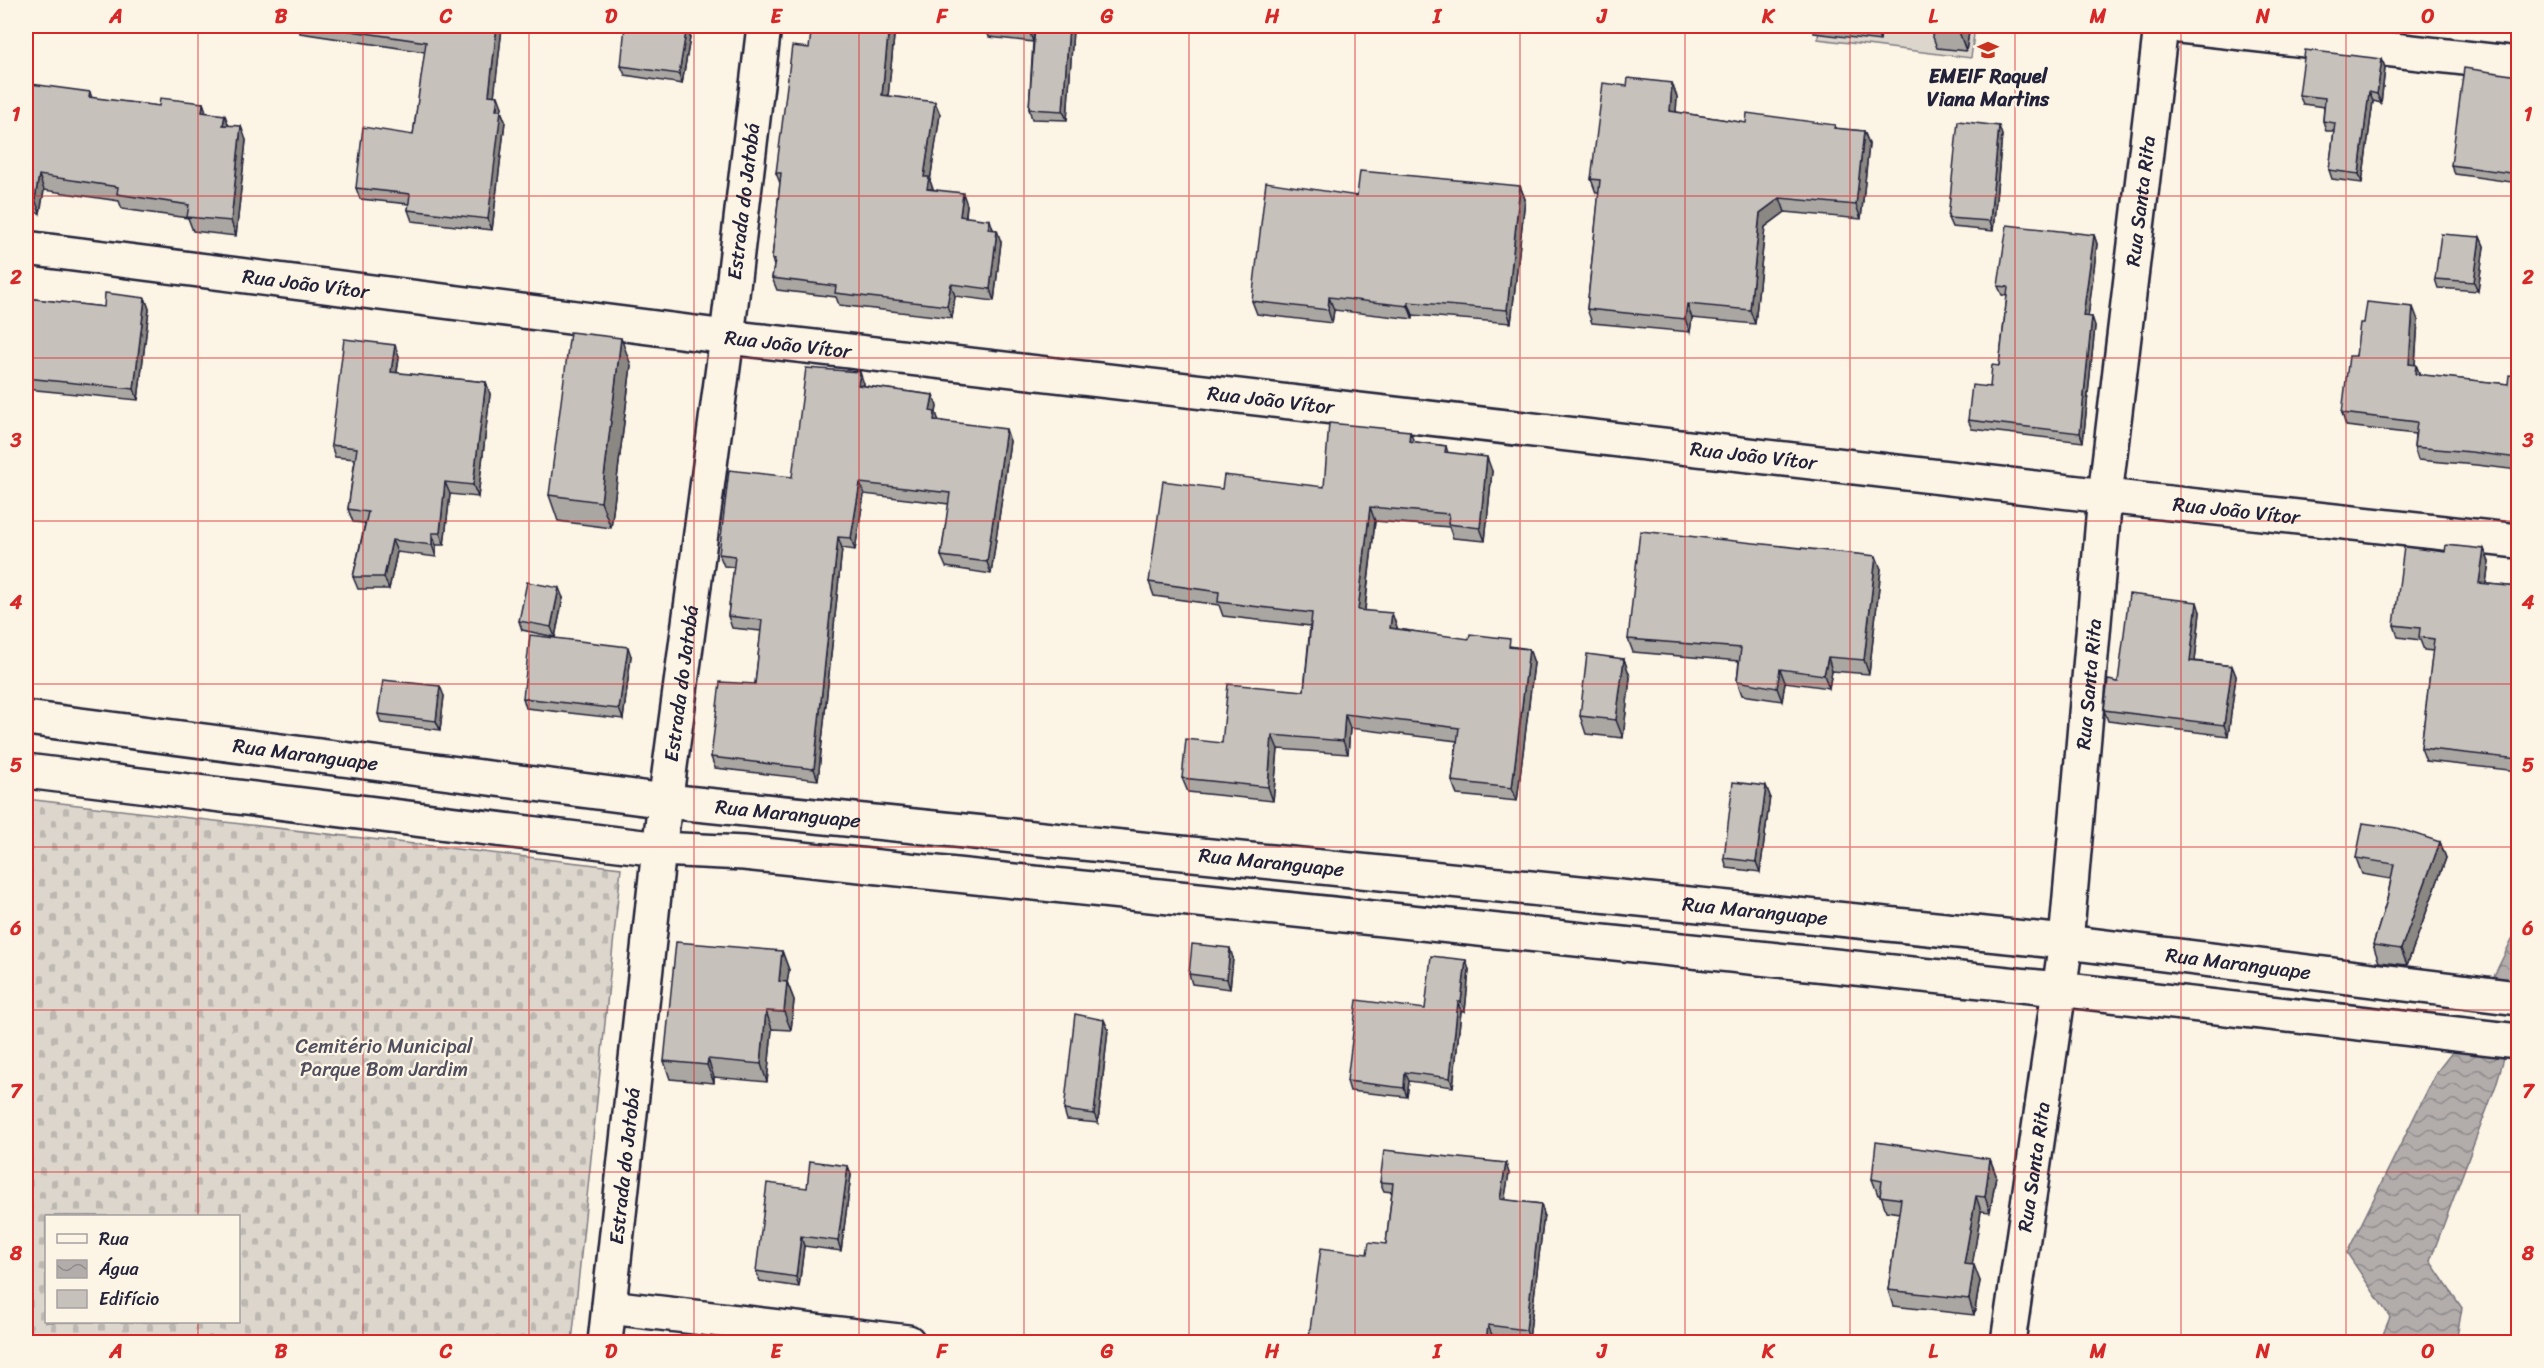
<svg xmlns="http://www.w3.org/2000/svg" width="2544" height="1368" font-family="Sriracha,sans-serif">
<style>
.cemetery{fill:url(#cemetery-stones);stroke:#7f7c84;stroke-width:1.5;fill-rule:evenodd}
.pitch{fill:#dcd6cc;stroke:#7f7c84;stroke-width:1.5}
.water{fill:url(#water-waves);stroke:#78757e;stroke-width:1.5}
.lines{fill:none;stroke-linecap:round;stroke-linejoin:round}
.minor-casing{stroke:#22223b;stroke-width:38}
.tertiary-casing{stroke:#22223b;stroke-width:38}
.minor{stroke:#fcf5e5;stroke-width:33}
.tertiary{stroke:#fcf5e5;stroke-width:33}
.wall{fill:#aaa6a1;stroke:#22223b;stroke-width:1.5}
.shaded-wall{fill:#8b8783;stroke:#22223b;stroke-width:1.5}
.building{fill:#c6c1bb;stroke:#22223b;stroke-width:1.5}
.grid{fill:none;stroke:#d62828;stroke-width:1.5;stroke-opacity:0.55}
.labels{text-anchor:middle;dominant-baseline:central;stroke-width:4.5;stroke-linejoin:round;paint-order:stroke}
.poi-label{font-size:20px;font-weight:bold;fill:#22223b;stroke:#fcf5e5}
.street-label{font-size:20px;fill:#22223b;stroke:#fcf5e5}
.park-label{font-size:20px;fill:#504f5f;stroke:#fcf5e5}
.neatline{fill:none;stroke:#d62828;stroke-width:2}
.grid-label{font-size:20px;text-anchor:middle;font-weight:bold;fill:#d62828}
</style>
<defs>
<pattern id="cemetery-stones" width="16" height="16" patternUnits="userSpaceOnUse" patternTransform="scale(1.5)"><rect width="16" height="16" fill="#dcd6cc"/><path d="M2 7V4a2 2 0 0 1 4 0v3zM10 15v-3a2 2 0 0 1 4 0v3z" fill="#bcb7b0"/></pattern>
<pattern id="water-waves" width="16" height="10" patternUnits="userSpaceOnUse" patternTransform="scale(1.5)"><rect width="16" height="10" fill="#b2adab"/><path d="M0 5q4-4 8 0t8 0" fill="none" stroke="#908c8c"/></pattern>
</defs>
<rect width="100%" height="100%" fill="#fcf5e5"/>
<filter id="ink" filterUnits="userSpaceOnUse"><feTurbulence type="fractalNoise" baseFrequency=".0167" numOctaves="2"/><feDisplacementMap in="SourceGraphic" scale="12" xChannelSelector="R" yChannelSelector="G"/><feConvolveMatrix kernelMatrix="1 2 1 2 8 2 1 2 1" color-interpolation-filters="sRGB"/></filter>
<g filter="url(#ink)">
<path class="cemetery" d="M26 799 621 868 572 1342H26ZM46 1216H238V1322H46Z"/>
<polygon class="pitch" points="1819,26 1975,26 1971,58 1818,39"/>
<g class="water">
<polygon points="2518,927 2518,984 2488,988"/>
<polygon points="2457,1046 2506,1051 2496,1085 2430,1261 2462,1308 2456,1342 2380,1342 2390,1317 2347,1253 2436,1073"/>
</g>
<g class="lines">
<defs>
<g id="minor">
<polyline points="2180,26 2518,64"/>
<path id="s1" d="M26 248 727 337 2105 496 2518 541"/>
<path id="s2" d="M26 718 666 801 2066 942 2518 998"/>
<polyline points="26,771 659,849 744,853 2058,989 2518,1041"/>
<polyline points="609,1307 908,1342"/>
<path id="s3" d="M2008 1342 2066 942 2105 496 2161 26"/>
</g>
<g id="tertiary">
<path id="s4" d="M605 1342 659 849 727 337 764 26"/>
</g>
</defs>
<use href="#minor" class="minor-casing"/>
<use href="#tertiary" class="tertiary-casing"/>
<use href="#minor" class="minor"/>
<use href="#tertiary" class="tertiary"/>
</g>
<g class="wall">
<polygon points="297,26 501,26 502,28 494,95 502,107 501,111 505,121 492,230 412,221 408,210 409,204 360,199 356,188 413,135 425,52 300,33"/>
<polygon points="692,26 682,84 625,75 621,66"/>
<polygon points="895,26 888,96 940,114 930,181 933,189 967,205 966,217 993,229 1001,242 994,301 955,296 952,318 839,305 836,297 777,290 772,278 774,266 772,259 780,183 776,173 809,48"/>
<polygon points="985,26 1071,26 1073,29 1067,120 1032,119 1029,109 1033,42 989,37"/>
<polygon points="1812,26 1881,26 1880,41 1814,33"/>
<polygon points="1929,26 1970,26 1966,51 1937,48"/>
<polygon points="2382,59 2385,68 2381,103 2373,101 2362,183 2332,179 2329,170 2334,131 2326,131 2323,121 2324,107 2303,104 2299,95"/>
<polygon points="2518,76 2518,183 2455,174 2451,165"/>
<polygon points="1672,83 1677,97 1676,112 1746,123 1835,125 1836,129 1864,131 1869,144 1861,219 1785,212 1765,227 1755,324 1692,318 1690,332 1592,323 1587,309 1599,193 1596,193 1591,179 1627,86"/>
<polygon points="26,92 90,92 92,98 159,106 203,103 206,113 228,125 246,140 236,236 193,231 188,218 122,209 119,201 44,190 40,213 26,212"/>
<polygon points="2002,135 1993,231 1952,227 1948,218"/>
<polygon points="1520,186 1525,199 1511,323 1413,315 1413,319 1334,310 1332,323 1257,314 1252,301 1357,196"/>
<polygon points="2518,200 2518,254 2513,239"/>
<polygon points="2094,235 2097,244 2088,317 2092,317 2095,326 2083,442 1972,429 1968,420 1990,387 1999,366 2007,296 2002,295 1998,286"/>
<polygon points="2480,237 2484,246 2478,291 2438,288 2435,279"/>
<polygon points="26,298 104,307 145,298 149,309 138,400 26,389"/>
<polygon points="2418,320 2415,365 2416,365 2420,375 2508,384 2518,376 2518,470 2476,465 2418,460 2414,447 2415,434 2346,426 2342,413 2364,323"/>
<polygon points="399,357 397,373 486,382 490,394 478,497 450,494 444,545 436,545 436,557 397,552 389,589 358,589 353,577 365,523 353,522 348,509 355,459 335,457 331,445"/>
<polygon points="631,365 611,528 558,521 549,495"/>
<polygon points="864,384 864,386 933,395 937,406 936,413 938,420 1010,441 991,574 946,567 941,556 949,504 864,494 855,550 842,548 818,780 715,768 711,757 755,684 761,631 732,628 728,616 734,567 724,566 719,554 792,477"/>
<polygon points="1415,442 1446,446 1448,453 1492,471 1485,541 1453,538 1449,527 1375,521 1365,610 1397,627 1397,629 1529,649 1534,663 1517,801 1457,795 1452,781 1457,741 1350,728 1348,754 1278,749 1273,801 1188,792 1182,778 1222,743 1304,691 1310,626 1223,616 1219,605 1154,596 1149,582 1222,489 1324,487"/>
<polygon points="2484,549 2489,562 2486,584 2518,587 2518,771 2426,761 2421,748 2433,651 2424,650 2420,640 2398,637 2394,625 2445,552"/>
<polygon points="1881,569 1869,674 1832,671 1829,688 1785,682 1782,701 1742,695 1737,681 1739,661 1633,652 1628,639"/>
<polygon points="563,598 555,637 522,630 519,621"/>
<polygon points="2200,612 2195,661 2232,666 2236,676 2228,736 2108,721 2104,710 2118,682"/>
<polygon points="631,656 623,719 526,708 523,698"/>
<polygon points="1624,659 1630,677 1623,738 1586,734 1580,716"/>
<polygon points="444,696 440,730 381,723 378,714"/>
<polygon points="1766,786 1770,796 1760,872 1727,868 1724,858"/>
<polygon points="2440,842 2446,858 2407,965 2379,962 2373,945 2387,900 2391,879 2362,874 2356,858"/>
<polygon points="782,951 789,970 787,982 794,1000 791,1030 772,1029 767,1082 714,1077 714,1083 670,1079 664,1061"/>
<polygon points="1233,958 1230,989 1192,984 1189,974"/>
<polygon points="1469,970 1465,1011 1461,1011 1453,1087 1409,1081 1407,1097 1350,1091 1347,1081 1425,1009"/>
<polygon points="1104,1020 1108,1029 1098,1123 1067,1120 1064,1110"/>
<polygon points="1990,1159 1996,1175 1990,1212 1981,1211 1972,1265 1980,1281 1974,1315 1893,1306 1888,1290 1899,1213 1886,1211 1881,1195 1878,1195 1872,1179"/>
<polygon points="848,1166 851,1175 841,1251 804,1246 799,1287 760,1281 756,1271 807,1188"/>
<polygon points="1509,1173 1504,1200 1541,1204 1544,1214 1529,1339 1492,1335 1491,1342 1311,1342 1309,1337 1367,1254 1386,1244 1392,1192 1384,1191 1380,1182"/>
</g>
<g class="shaded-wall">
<polygon points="497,26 501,26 502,28 493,106 489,95"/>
<polygon points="687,26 692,26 682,84 679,74"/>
<polygon points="889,26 895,26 887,107 882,95"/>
<polygon points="1029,26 1035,26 1033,42 1029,30"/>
<polygon points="1069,26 1071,26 1073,29 1067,120 1063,111"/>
<polygon points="1874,26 1881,26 1880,41"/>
<polygon points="1957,26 1970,26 1966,51"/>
<polygon points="2382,59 2385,68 2381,103 2377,94"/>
<polygon points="1672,83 1677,97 1675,125 1670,111"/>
<polygon points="2369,92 2373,101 2362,183 2359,174"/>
<polygon points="498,96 502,107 501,111 505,121 492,230 488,219"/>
<polygon points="935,102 940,114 930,181 933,189 927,189 924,177"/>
<polygon points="203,103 208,117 202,112"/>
<polygon points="225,115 230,129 223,125"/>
<polygon points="241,126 246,140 236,236 231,221"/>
<polygon points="1999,126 2002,135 1993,231 1990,221"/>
<polygon points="1864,131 1869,144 1861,219 1856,205"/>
<polygon points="39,175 44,190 40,213 35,199"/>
<polygon points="1520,186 1525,199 1511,323 1507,310"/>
<polygon points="963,193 967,205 964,228 960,216"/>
<polygon points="1780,198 1785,212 1765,227 1755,324 1750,310 1760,213"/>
<polygon points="990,220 994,232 988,229"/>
<polygon points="997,230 1001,242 994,301 990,289"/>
<polygon points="2094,235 2097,244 2087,326 2083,316"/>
<polygon points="2480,237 2484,246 2478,291 2474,282"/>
<polygon points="951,284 955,296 952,318 947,306"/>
<polygon points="1329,297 1334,310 1332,323 1328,310"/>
<polygon points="145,298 149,309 138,400 134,389"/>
<polygon points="1408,302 1413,315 1413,319 1408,306"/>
<polygon points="1687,304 1692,318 1690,332 1685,319"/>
<polygon points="2413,307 2418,320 2414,377 2409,364"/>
<polygon points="2092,317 2095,326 2083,442 2080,433"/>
<polygon points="621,338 631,365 611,528 601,502"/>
<polygon points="395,345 399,357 395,384 391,372"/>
<polygon points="2416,365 2421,378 2415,374"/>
<polygon points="860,372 864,384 862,397 858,385"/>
<polygon points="486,382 490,394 478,497 473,485"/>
<polygon points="933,395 937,406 936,413 940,424 939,432 930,411"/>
<polygon points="1006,429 1010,441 991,574 987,562"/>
<polygon points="1410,431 1415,445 1409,441"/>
<polygon points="1487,457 1492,471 1485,541 1480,528"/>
<polygon points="445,482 450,494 444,545 440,533"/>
<polygon points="860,483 864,494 855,550 851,538"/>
<polygon points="1370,507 1375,521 1363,624 1358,610"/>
<polygon points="432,533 436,545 436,557 432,545"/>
<polygon points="838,537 842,548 818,780 814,769"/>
<polygon points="392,540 397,552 389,589 384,577"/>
<polygon points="2484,549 2489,562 2484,596 2479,583"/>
<polygon points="1876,556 1881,569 1869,674 1864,660"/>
<polygon points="559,588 563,598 555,637 551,627"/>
<polygon points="2197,602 2200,612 2194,671 2190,661"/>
<polygon points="1392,613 1397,627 1395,642 1390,628"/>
<polygon points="628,647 631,656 623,719 619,709"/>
<polygon points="1529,649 1534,663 1517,801 1512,788"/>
<polygon points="1828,657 1832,671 1829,688 1824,675"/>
<polygon points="1624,659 1630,677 1623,738 1616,720"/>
<polygon points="2232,666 2236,676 2228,736 2224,725"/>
<polygon points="1780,669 1785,682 1782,701 1777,688"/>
<polygon points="440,686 444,696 440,730 436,721"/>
<polygon points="1345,714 1350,728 1348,754 1343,741"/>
<polygon points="1272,735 1278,749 1273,801 1268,787"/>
<polygon points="1766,786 1770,796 1760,872 1756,862"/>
<polygon points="2440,842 2446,858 2407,965 2401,949"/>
<polygon points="1230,948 1233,958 1230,989 1227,979"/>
<polygon points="782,951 789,970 785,999 779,981"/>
<polygon points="1466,960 1469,970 1465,1011 1461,1002"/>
<polygon points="787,982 794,1000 791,1030 784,1012"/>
<polygon points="1458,1002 1461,1011 1453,1087 1450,1078"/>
<polygon points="766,1011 772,1029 767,1082 761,1064"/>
<polygon points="1104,1020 1108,1029 1098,1123 1094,1114"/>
<polygon points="708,1059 714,1077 714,1083 707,1065"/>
<polygon points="1405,1072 1409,1081 1407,1097 1404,1088"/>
<polygon points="1990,1159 1996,1175 1990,1212 1985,1197"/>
<polygon points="1506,1163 1509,1173 1503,1209 1500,1199"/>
<polygon points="848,1166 851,1175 841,1251 838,1241"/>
<polygon points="1976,1196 1981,1211 1970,1279 1964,1264"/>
<polygon points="1541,1204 1544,1214 1529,1339 1526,1330"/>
<polygon points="801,1236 804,1246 799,1287 796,1277"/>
<polygon points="1974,1265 1980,1281 1974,1315 1969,1299"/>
<polygon points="1488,1325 1492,1335 1491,1342 1486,1342"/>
</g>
<g class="building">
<polygon points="317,26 497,26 489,95 498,96 496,110 501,110 488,219 408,210 410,194 356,188 363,127 413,135 426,42"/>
<polygon points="625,26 687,26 679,74 621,66"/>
<polygon points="812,26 889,26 882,95 935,102 924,177 929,177 927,189 963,193 960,216 990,220 988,229 997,230 990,289 951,284 947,306 835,293 836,286 772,278 775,260 772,259 781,173 776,173 792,46 809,48"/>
<polygon points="988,26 1029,26 1029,30"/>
<polygon points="1035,26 1069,26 1063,111 1029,109"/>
<polygon points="2305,50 2382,59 2377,94 2369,92 2359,174 2329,170 2335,123 2323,121 2325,98 2299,95"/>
<polygon points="2464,68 2518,76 2518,174 2451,165"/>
<polygon points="1628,78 1672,83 1670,111 1746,123 1747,113 1835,125 1834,128 1864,131 1856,205 1780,198 1760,213 1750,310 1687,304 1685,319 1587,309 1600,180 1591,179 1603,83 1627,86"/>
<polygon points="31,84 90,92 89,97 159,106 160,98 203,103 202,112 225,115 223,125 241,126 231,221 187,217 189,205 117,194 118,187 39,175 35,199 26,198 26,92 30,92"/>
<polygon points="1958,121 1999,126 1990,221 1948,218"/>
<polygon points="1360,171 1520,186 1507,310 1408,302 1408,306 1329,297 1328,310 1252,301 1266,182 1357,196"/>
<polygon points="2518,200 2518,240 2513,239"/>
<polygon points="2007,225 2094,235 2083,316 2092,317 2080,433 1968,420 1972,385 1990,387 1992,365 1999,366 2008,287 1998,286"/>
<polygon points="2441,234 2480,237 2474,282 2435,279"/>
<polygon points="105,293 145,298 134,389 26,378 26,298 104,307"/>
<polygon points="2367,302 2413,307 2409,364 2416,365 2415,374 2508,384 2509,375 2518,376 2518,458 2471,452 2414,447 2417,422 2342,413 2349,356 2356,356 2360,323 2364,323"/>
<polygon points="570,332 621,338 601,502 549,495"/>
<polygon points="344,339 395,345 391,372 486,382 473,485 445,482 440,533 432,533 432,545 392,540 384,577 353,577 368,512 348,509 357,448 331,445"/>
<polygon points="806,368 860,372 858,385 933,395 930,411 935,412 934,420 1006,429 987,562 941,556 950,493 860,483 851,538 838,537 814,769 711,757 720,682 755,684 762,620 728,616 735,556 719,554 729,470 792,477"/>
<polygon points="1329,423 1410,431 1409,441 1446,446 1445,452 1487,457 1480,528 1448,524 1449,514 1370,507 1358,610 1392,613 1390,628 1469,639 1470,634 1510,639 1509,647 1529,649 1512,788 1452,781 1459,728 1345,714 1343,741 1272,735 1268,787 1182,778 1186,739 1222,743 1228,684 1304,691 1312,613 1218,602 1219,592 1149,582 1163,481 1222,489 1224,475 1324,487"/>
<polygon points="1640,531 1876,556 1864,660 1828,657 1824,675 1780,669 1777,688 1737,681 1741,648 1628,639"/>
<polygon points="2446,545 2484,549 2479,583 2518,587 2518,759 2421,748 2434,639 2419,637 2420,628 2394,625 2404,547 2445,552"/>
<polygon points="527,582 559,588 551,627 519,621"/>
<polygon points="2129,594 2197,602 2190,661 2232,666 2224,725 2104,710 2108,680 2118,682"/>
<polygon points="530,635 628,647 619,709 523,698"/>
<polygon points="1587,654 1624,659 1616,720 1580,716"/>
<polygon points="383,680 440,686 436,721 378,714"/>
<polygon points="1733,782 1766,786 1756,862 1724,858"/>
<polygon points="2363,823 2397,828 2440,842 2401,949 2373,945 2387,900 2394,864 2356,858"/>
<polygon points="676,942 782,951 779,981 787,982 784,1012 766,1011 761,1064 708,1059 707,1065 664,1061"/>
<polygon points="1192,944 1230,948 1227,979 1189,974"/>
<polygon points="1431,956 1466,960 1461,1002 1458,1002 1450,1078 1405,1072 1404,1088 1347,1081 1357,1000 1425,1009"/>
<polygon points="1075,1014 1104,1020 1094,1114 1064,1110"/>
<polygon points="1876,1142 1990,1159 1985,1197 1976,1196 1964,1264 1974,1265 1969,1299 1888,1290 1901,1199 1880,1196 1882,1181 1872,1179"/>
<polygon points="1384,1150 1506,1163 1500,1199 1541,1204 1526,1330 1488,1325 1486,1342 1458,1342 1414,1339 1414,1342 1352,1342 1309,1337 1321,1248 1367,1254 1369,1242 1386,1244 1393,1183 1380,1182"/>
<polygon points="810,1161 848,1166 838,1241 801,1236 796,1277 756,1271 767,1183 807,1188"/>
</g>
</g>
<path class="grid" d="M198 26V1216M363 26V1342M529 26V1342M694 26V1342M859 26V1342M1024 26V1342M1189 26V1342M1355 26V1342M1520 26V1342M1685 26V1342M1850 26V1342M2015 26V1342M2181 26V1342M2346 26V1342M26 196H2518M26 358H2518M26 521H2518M26 684H2518M26 847H2518M26 1010H2518M26 1172H2518M198 1322V1342"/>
<defs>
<symbol id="school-bare" viewBox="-9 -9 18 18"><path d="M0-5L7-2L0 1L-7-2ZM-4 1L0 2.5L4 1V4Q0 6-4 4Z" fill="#c8321e" stroke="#fcf5e5" stroke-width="2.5" paint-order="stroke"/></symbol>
</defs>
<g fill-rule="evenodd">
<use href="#school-bare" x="1973" y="35" width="30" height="30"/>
</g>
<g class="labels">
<g class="poi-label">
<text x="1988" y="76">EMEIF Raquel<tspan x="1988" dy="23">Viana Martins</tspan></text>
</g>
<g class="street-label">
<text stroke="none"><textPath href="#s3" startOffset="1149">Rua Santa Rita</textPath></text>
<text stroke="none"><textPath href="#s4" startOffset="1149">Estrada do Jatobá</textPath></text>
<text stroke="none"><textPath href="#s1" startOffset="282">Rua João Vítor</textPath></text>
<text stroke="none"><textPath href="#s1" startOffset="768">Rua João Vítor</textPath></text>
<text stroke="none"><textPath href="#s1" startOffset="1254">Rua João Vítor</textPath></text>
<text stroke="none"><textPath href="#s1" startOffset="1740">Rua João Vítor</textPath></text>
<text stroke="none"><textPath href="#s1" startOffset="2226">Rua João Vítor</textPath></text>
<text stroke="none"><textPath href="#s4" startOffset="663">Estrada do Jatobá</textPath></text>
<text stroke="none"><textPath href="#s3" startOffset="663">Rua Santa Rita</textPath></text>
<text stroke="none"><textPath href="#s2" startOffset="282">Rua Maranguape</textPath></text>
<text stroke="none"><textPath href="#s2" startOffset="768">Rua Maranguape</textPath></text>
<text stroke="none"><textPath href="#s2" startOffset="1254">Rua Maranguape</textPath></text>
<text stroke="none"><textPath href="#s2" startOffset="1740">Rua Maranguape</textPath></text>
<text stroke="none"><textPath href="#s2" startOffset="2226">Rua Maranguape</textPath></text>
<text stroke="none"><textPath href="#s4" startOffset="177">Estrada do Jatobá</textPath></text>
<text stroke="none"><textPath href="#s3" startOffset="177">Rua Santa Rita</textPath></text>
</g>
<g class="park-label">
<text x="384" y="1046">Cemitério Municipal<tspan x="384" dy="23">Parque Bom Jardim</tspan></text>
</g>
</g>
<rect width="2544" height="1368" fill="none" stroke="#fcf5e5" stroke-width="66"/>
<rect x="45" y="1215" width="195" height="108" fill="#fcf5e5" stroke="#a5a1a1" stroke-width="1.5"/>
<rect x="57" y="1234" width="30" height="9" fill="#fcf5e5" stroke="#a5a1a1" stroke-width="1.5"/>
<text x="99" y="1245" font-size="18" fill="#22223b">Rua</text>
<rect x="57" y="1260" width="30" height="18" fill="url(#water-waves)" stroke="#a5a1a1" stroke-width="1.5"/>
<text x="99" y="1275" font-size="18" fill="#22223b">Água</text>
<rect x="57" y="1290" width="30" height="18" fill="#c6c1bb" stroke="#a5a1a1" stroke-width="1.5"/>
<text x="99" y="1305" font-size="18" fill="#22223b">Edifício</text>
<rect x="33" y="33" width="2478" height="1302" class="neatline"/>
<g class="grid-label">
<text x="116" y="23">A</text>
<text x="281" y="23">B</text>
<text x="446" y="23">C</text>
<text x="611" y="23">D</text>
<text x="776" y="23">E</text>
<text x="942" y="23">F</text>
<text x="1107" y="23">G</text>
<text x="1272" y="23">H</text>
<text x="1437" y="23">I</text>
<text x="1602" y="23">J</text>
<text x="1768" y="23">K</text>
<text x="1933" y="23">L</text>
<text x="2098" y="23">M</text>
<text x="2263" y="23">N</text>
<text x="2428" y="23">O</text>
<text x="16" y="121">1</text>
<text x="2528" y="121">1</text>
<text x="16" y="284">2</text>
<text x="2528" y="284">2</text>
<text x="16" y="447">3</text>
<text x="2528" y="447">3</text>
<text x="16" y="609">4</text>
<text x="2528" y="609">4</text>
<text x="16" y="772">5</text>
<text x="2528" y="772">5</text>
<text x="16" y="935">6</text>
<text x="2528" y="935">6</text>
<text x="16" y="1098">7</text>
<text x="2528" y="1098">7</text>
<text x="16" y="1260">8</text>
<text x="2528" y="1260">8</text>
<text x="116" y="1358">A</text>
<text x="281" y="1358">B</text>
<text x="446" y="1358">C</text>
<text x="611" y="1358">D</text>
<text x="776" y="1358">E</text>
<text x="942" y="1358">F</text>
<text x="1107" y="1358">G</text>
<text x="1272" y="1358">H</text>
<text x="1437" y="1358">I</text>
<text x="1602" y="1358">J</text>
<text x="1768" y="1358">K</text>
<text x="1933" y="1358">L</text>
<text x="2098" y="1358">M</text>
<text x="2263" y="1358">N</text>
<text x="2428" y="1358">O</text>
</g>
</svg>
